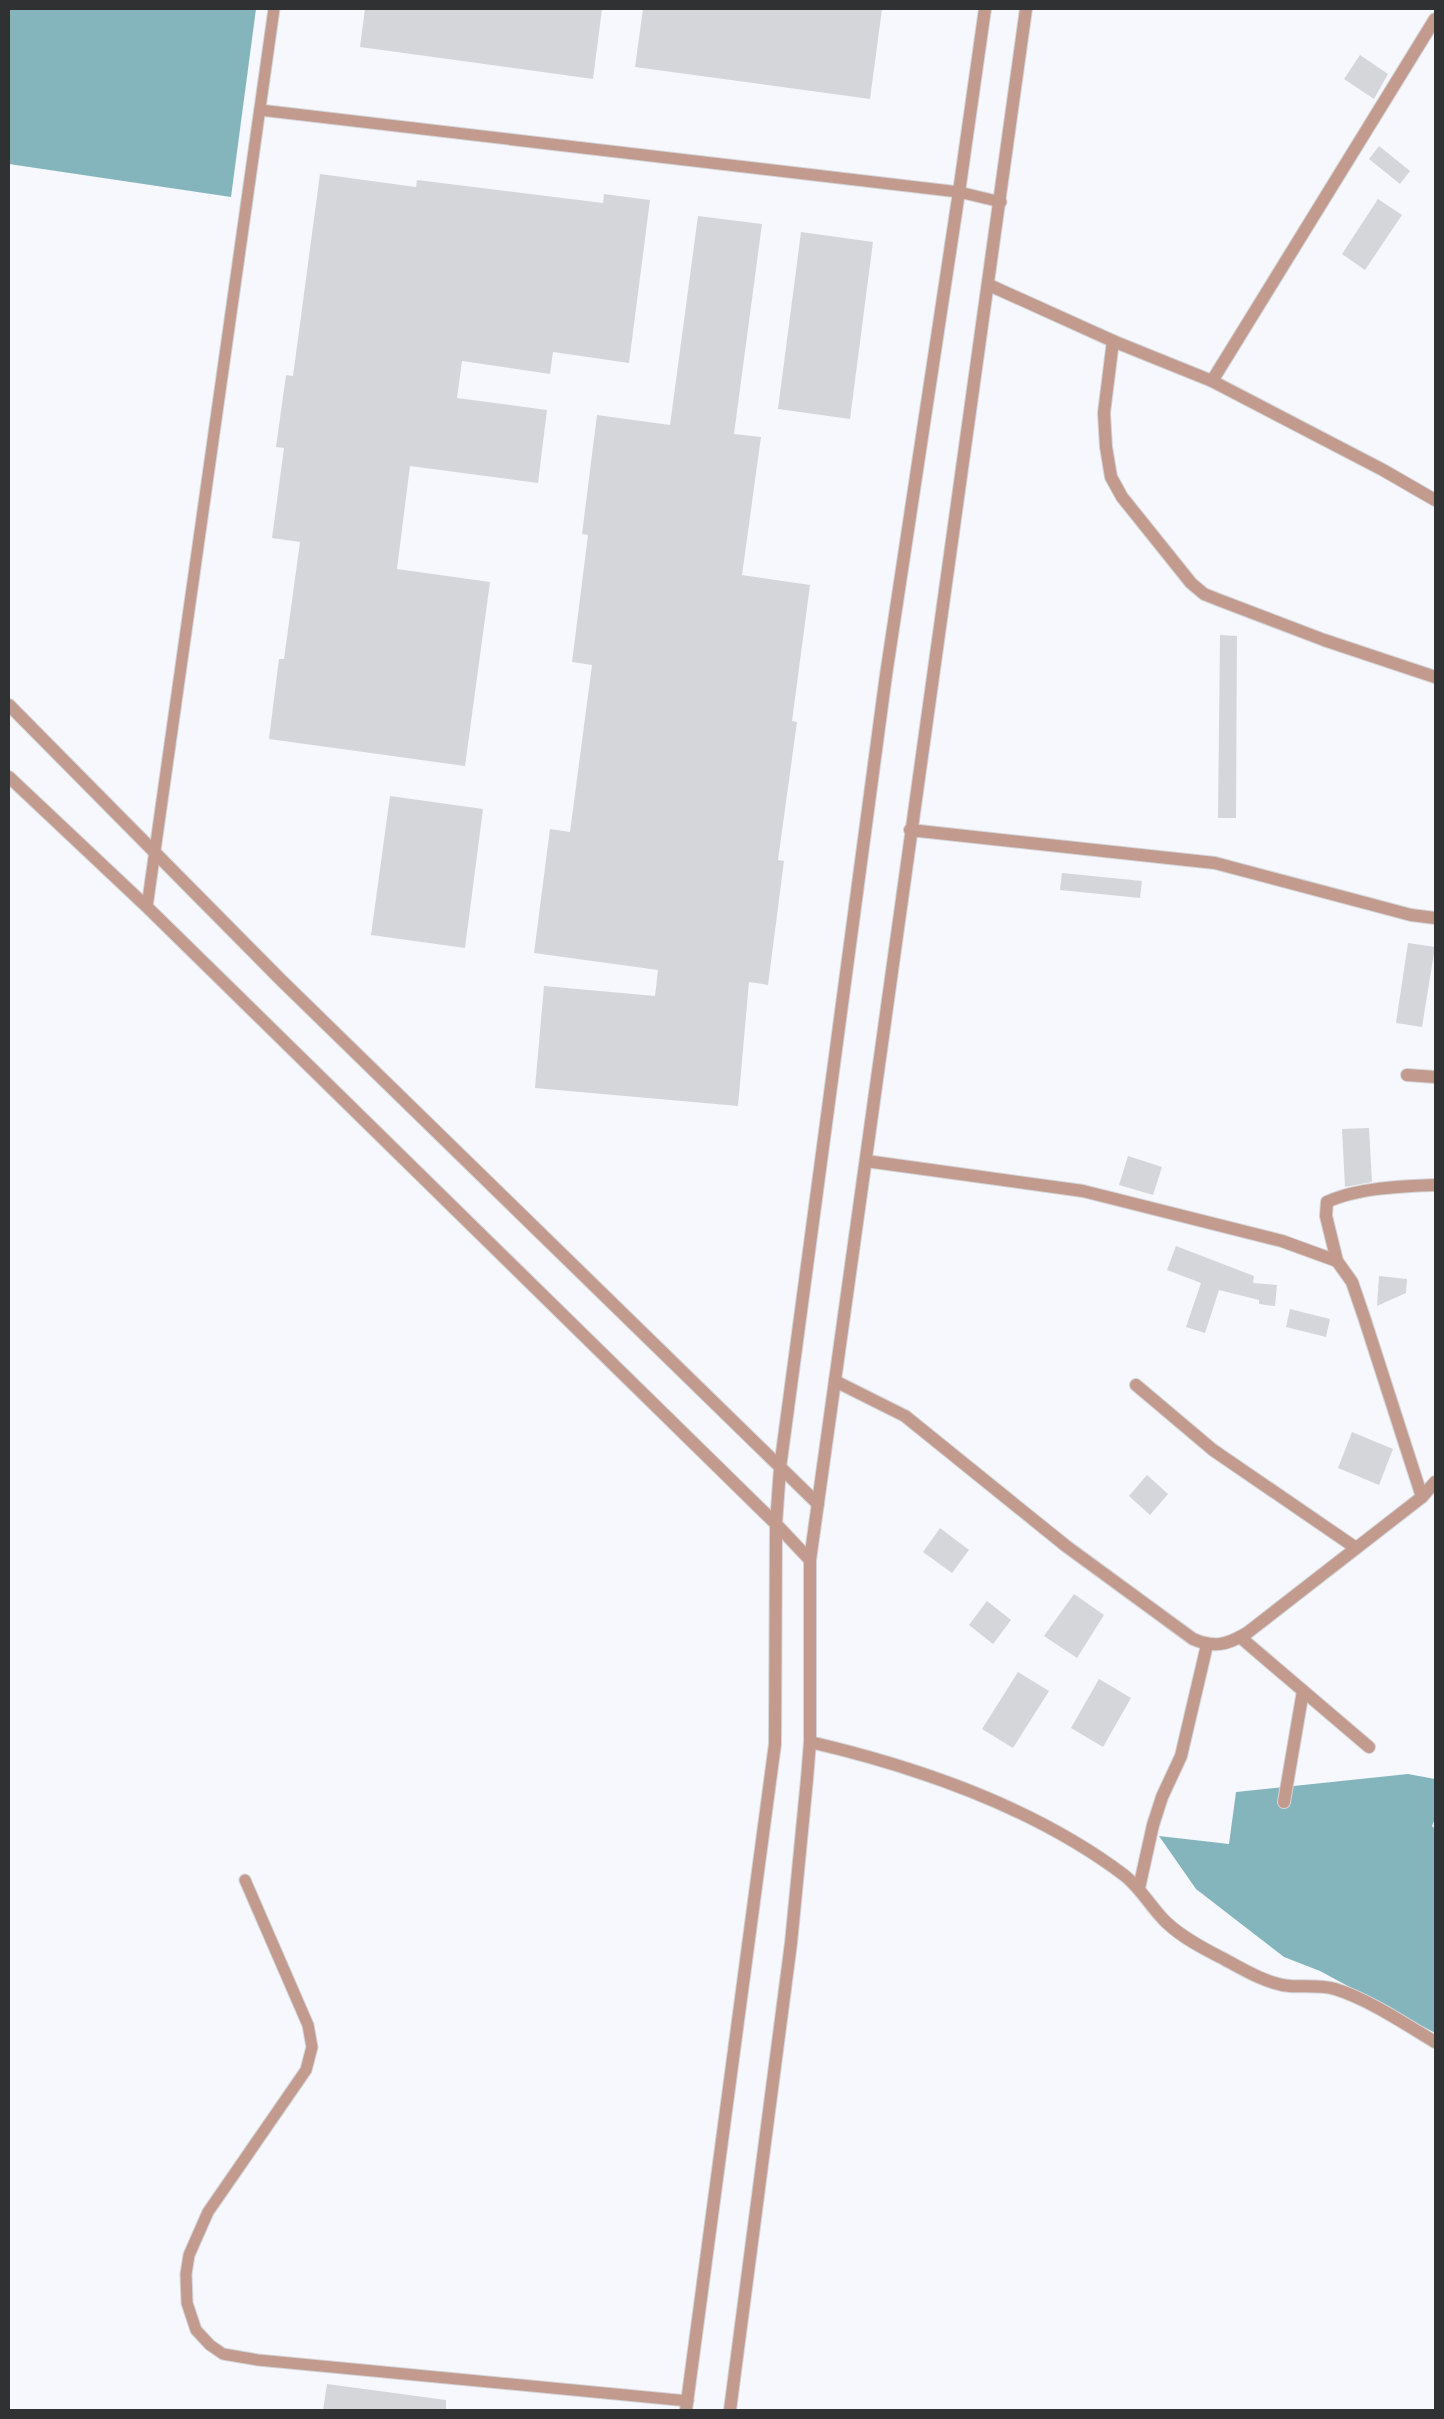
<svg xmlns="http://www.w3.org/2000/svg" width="1444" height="2419" font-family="'IBM Plex Sans',sans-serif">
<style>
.water{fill:#84b5bd}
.building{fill:#d5d6da}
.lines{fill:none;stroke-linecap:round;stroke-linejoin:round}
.service-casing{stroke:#d3d4d8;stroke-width:13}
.minor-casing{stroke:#d3d4d8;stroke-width:14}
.tertiary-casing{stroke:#d3d4d8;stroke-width:14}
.service{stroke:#c29a8e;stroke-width:11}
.minor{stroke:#c29a8e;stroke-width:12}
.tertiary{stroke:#c29a8e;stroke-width:12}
</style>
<rect width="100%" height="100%" fill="#f7f8fd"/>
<g class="water">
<polygon points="9,9 256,9 231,197 9,164"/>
<polygon points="1408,1774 1435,1779 1435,1819 1432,1826 1435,1829 1435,2033 1320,1971 1284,1957 1196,1889 1159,1836 1229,1844 1236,1792"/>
</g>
<g class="building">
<polygon points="365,9 602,9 593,79 360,47"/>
<polygon points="643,9 882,9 870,99 635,67"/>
<polygon points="1360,55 1388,74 1374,99 1344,79"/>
<polygon points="1379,146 1410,171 1400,184 1369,159"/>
<polygon points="320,174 416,187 417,180 603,203 604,194 650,200 629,363 553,352 550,374 462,361 457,398 547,410 538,483 410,466 397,569 490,582 465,766 269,739 279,659 284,659 300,542 272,538 284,448 276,447 286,375 293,376"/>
<polygon points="1378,199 1402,215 1365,270 1342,254"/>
<polygon points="698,216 762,224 734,434 761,437 742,575 810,585 792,721 797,722 778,860 784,861 768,985 749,982 738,1106 535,1088 544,986 655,996 658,970 534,953 550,829 570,832 592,665 572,662 588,535 582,534 597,415 670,425"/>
<polygon points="801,232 873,242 850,419 778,409"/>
<polygon points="1220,635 1237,636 1236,818 1218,818"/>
<polygon points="390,796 483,809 465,948 371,935"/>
<polygon points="1062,873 1142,881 1140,898 1060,890"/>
<polygon points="1408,943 1435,947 1422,1027 1396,1023"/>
<polygon points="1369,1128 1372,1182 1345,1187 1342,1129"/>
<polygon points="1128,1156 1162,1167 1153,1195 1119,1185"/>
<polygon points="1176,1246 1254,1276 1253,1283 1277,1285 1275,1306 1259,1304 1259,1300 1219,1290 1205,1333 1186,1327 1201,1283 1167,1270"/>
<polygon points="1379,1276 1407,1279 1406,1293 1377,1306"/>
<polygon points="1290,1309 1330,1319 1326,1337 1286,1327"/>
<polygon points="1352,1432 1393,1449 1379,1485 1338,1468"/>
<polygon points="1147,1475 1168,1494 1150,1515 1129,1496"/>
<polygon points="940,1528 969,1550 952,1573 923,1552"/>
<polygon points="1074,1594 1104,1615 1077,1658 1044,1636"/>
<polygon points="987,1601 1011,1620 993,1644 969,1625"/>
<polygon points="1018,1672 1049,1691 1013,1748 982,1729"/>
<polygon points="1099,1679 1131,1698 1103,1747 1071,1728"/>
<polygon points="327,2384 446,2400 446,2410 323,2410"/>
</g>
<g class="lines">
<defs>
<g id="service">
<polyline points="260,110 959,192 1001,202"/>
<polyline points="147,907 274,9"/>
<polyline points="245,1880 308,2025 312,2047 306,2070 208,2212 189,2255 186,2274 187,2303 196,2330 210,2345 223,2354 258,2360 688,2401"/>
</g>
<g id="minor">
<polyline points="989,285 1113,341 1212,381 1383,470 1435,500"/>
<polyline points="1113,341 1104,413 1106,447 1111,477 1122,497 1191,583 1204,594 1219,600 1324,640 1435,677"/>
<polyline points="1212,381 1435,19"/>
<polyline points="910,830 1215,863 1411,915 1435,918"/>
<polyline points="1407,1075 1435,1077"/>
<polyline points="866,1161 1083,1191 1282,1241 1337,1261"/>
<path d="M835 1381 905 1416 1066 1546 1193 1639C1214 1648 1227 1645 1247 1633L1422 1497 1435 1482"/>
<polyline points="1136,1385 1213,1450 1356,1548"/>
<path d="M1422 1497 1364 1317 1352 1282 1337 1261 1326 1216 1327 1202C1356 1188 1403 1186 1435 1185"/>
<polyline points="1240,1637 1369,1747"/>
<polyline points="1284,1802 1303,1691"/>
<polyline points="1139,1888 1153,1825 1162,1797 1181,1756 1207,1645"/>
</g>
<g id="tertiary">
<polyline points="9,705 281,980 818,1504"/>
<polyline points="9,777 147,907 776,1524 810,1560"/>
<path d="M810 1742C918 1767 1035 1808 1124 1875 1142 1889 1151 1908 1167 1923 1183 1938 1204 1949 1224 1959 1244 1970 1267 1984 1290 1986 1305 1987 1321 1985 1335 1989 1368 1999 1405 2024 1435 2042"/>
<polyline points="686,2410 775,1744 776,1524 780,1468 886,675 959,192 985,9"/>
<polyline points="730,2410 791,1943 807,1779 810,1742 810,1560 1026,9"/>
</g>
</defs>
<use href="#service" class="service-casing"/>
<use href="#minor" class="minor-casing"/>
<use href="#tertiary" class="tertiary-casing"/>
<use href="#service" class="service"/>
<use href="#minor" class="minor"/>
<use href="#tertiary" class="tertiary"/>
</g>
<rect width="1444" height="2419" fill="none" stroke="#303132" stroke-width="20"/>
</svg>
